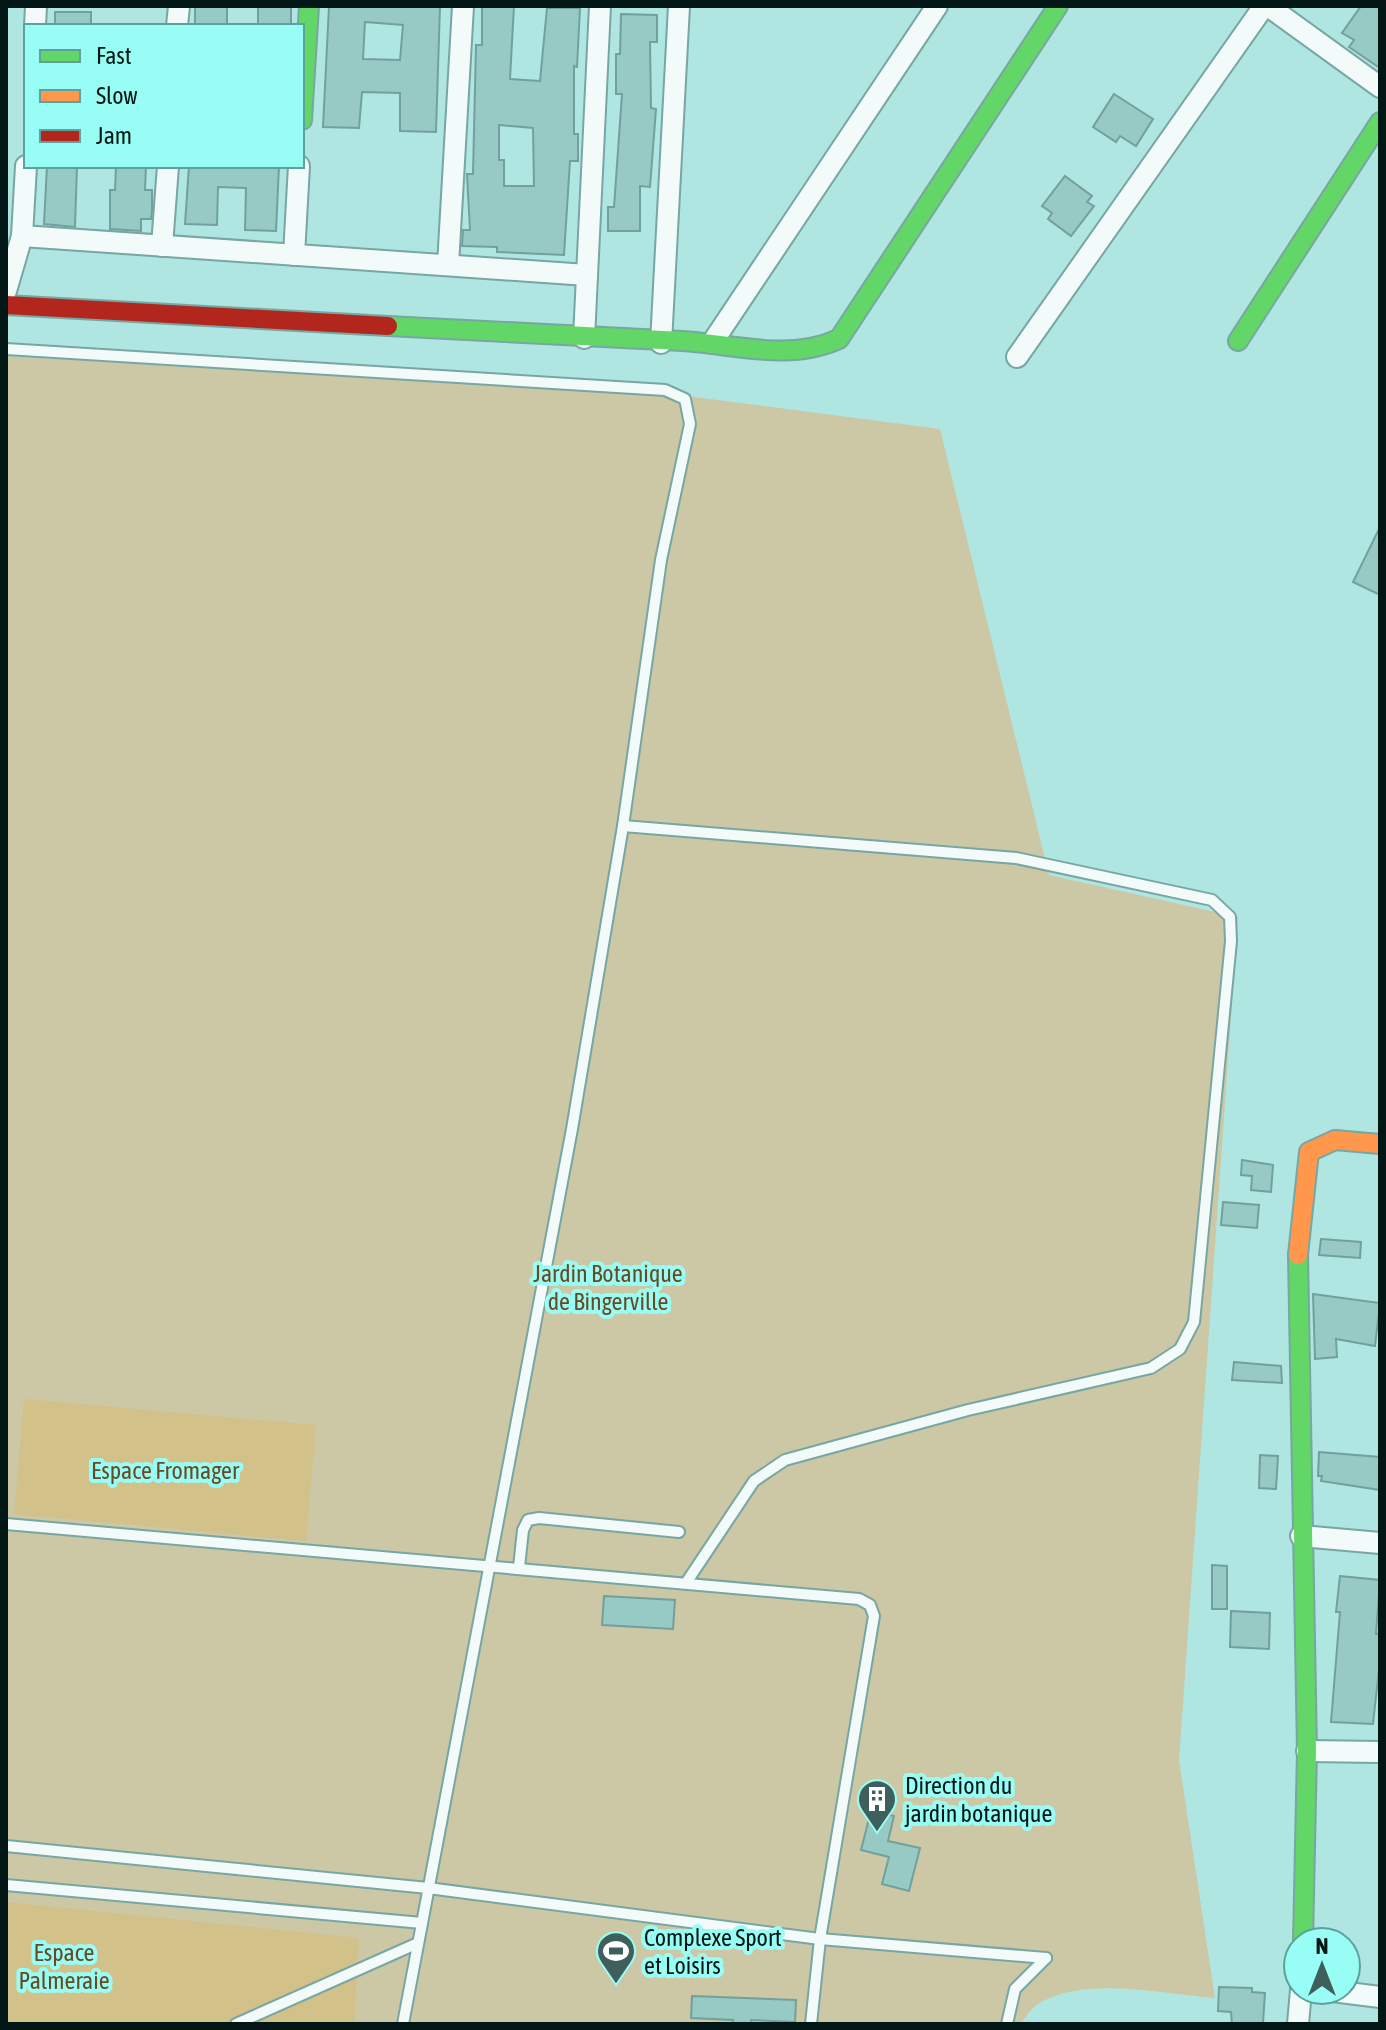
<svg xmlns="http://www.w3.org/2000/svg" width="1386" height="2030" font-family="'Asap Condensed',sans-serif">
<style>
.green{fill:#ccc7a4}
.forest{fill:#d3c18a}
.building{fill:#97c9c5;stroke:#71a09d;stroke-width:2;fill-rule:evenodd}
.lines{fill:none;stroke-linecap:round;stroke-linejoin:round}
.lane-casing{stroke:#78a6a2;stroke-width:14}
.street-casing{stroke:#78a6a2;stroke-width:24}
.fast-casing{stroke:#78a6a2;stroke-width:22}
.slow-casing{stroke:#78a6a2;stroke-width:22}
.jam-casing{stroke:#78a6a2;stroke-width:22}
.lane{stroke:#f3fbfa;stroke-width:10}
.street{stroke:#f3fbfa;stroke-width:20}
.fast{stroke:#63d668;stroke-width:18}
.slow{stroke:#ff974d;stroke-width:18}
.jam{stroke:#b3261e;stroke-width:18}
.labels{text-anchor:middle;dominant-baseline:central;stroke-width:8;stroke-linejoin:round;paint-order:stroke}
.park-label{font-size:24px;fill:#694923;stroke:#98fdf4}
.poi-label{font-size:24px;fill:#021715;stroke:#98fdf4;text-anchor:start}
</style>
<rect width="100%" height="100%" fill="#afe6e1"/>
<path class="green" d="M6 356 694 397 940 429 1049 875 1238 917 1179 1760 1215 1998C1163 1994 1089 1976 1041 2002 1033 2006 1026 2017 1020 2024H6Z"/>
<g class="forest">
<polygon points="24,1399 316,1425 306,1541 14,1514"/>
<polygon points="6,1902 359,1938 354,2024 6,2024"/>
</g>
<g class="building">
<rect x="195" y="6" width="32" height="20"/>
<rect x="258" y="6" width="33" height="20"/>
<path d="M329 6H440L436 132 400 131V93L362 92 359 128 323 127ZM365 22 403 25 400 60 363 59Z"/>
<path d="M482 6H514L510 79 540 81 547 8H580L577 67 574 66V134H578V161H570L564 255 497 252V247L462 246 463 230H470L467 174H473L476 45H482ZM499 125 533 128 534 186H504V160H499Z"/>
<polygon points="1361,6 1380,6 1380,68 1349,47 1354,40 1342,33"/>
<rect x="55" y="12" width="36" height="14"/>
<polygon points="621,14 657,15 657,42 650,42 651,108 656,109 650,187 640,186 640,231 608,231 608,207 614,207 622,94 616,94 616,54 620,54"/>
<polygon points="1114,94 1153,119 1136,146 1120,136 1116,142 1093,127"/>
<polygon points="47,166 77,166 75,227 44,224"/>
<polygon points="116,166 146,166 145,190 152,190 152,211 151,219 141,219 141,231 110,229 110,190 115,190"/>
<polygon points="189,166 279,166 276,231 245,230 246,188 218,187 217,225 185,224"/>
<polygon points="1065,176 1092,196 1087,202 1094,206 1071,236 1048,219 1052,213 1042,206"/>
<polygon points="1380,527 1380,595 1353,582"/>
<polygon points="1242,1160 1273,1165 1271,1192 1251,1190 1252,1176 1241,1175"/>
<polygon points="1223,1202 1259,1205 1257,1228 1221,1225"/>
<polygon points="1321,1239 1361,1242 1360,1258 1319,1255"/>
<polygon points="1313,1294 1380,1303 1375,1346 1336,1339 1337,1357 1315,1359"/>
<polygon points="1234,1362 1281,1366 1282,1383 1232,1380"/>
<polygon points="1319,1452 1380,1457 1380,1490 1321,1481 1322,1476 1318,1476"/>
<polygon points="1260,1455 1278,1456 1276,1489 1259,1488"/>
<polygon points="1212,1565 1227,1566 1227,1609 1212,1609"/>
<polygon points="1340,1576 1380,1580 1376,1634 1380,1634 1380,1660 1373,1724 1331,1722 1340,1612 1336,1612"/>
<polygon points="604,1596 675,1600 673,1629 602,1625"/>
<polygon points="1231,1611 1270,1613 1269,1649 1230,1647"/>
<polygon points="871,1811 894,1816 888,1841 920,1848 909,1891 882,1884 889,1857 861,1850"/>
<polygon points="1219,1987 1252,1988 1252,1992 1265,1993 1263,2023 1232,2024 1231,2012 1218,2011"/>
<polygon points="692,1996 796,2000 795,2022 751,2020 751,2024 732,2024 733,2020 691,2018"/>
</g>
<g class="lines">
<defs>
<g id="lane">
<polyline points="6,349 665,390 685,399 690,424 661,560 623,826 572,1129 403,2024"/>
<polyline points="623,826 1016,858 1212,900 1230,917 1231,941 1194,1322 1180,1349 1151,1368 968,1410 785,1460 754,1481 686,1583"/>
<polyline points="6,1524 859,1599 870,1605 874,1616 820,1939 811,2024"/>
<polyline points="519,1567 523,1530 528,1520 539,1518 679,1532"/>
<polyline points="6,1846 428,1888 820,1939 1046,1958"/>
<polyline points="6,1885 422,1923"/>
<polyline points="236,2024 418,1943"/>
<polyline points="1007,2024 1015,1989 1046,1958"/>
</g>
<g id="street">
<polyline points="1268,6 1380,87"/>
<polyline points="35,26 36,6"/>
<polyline points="177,26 179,6"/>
<polyline points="22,236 587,275"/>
<polyline points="162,246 168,166"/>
<polyline points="294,255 299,166"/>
<polyline points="448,265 463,6"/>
<polyline points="6,291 22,236 26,166"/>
<polyline points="584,338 600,6"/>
<polyline points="661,343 679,6"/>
<polyline points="712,343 937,6"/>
<polyline points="1017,357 1264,6"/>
<polyline points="1301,1536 1380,1543"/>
<polyline points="1307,1751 1380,1752"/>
<polyline points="1324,1990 1380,1997"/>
<polyline points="1298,2024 1301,1990"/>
</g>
<g id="fast">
<polyline points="302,120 309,6"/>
<path d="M388 326C486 331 584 336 682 341 734 344 789 362 839 339L1058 6"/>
<polyline points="1238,341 1380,122"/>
<polyline points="1298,1255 1307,1751 1303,1942"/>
</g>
<polyline id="slow" points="1298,1255 1309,1152 1335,1140 1380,1144"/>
<polyline id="jam" points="6,305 388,326"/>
</defs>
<use href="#lane" class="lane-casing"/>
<use href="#street" class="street-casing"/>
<use href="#fast" class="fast-casing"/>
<use href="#slow" class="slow-casing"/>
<use href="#jam" class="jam-casing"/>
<use href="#lane" class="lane"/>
<use href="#street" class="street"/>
<use href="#fast" class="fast"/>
<use href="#slow" class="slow"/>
<use href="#jam" class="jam"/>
</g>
<defs>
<symbol id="building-pin" viewBox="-11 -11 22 30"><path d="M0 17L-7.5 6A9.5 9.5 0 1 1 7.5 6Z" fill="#3f5f5c" stroke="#98fdf4"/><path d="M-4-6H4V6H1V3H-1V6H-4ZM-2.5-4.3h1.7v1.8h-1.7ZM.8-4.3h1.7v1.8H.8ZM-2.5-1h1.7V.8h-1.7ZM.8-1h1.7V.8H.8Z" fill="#fff"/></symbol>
<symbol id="stadium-pin" viewBox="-11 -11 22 30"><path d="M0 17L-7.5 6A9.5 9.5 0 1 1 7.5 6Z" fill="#3f5f5c" stroke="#98fdf4"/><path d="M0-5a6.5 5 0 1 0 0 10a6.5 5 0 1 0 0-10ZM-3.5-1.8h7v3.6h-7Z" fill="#fff"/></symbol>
</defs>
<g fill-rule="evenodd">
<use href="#building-pin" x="855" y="1777" width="44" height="60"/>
<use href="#stadium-pin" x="594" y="1929" width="44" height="60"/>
</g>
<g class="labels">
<g class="park-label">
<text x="608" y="1273">Jardin Botanique<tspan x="608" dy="28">de Bingerville</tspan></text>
<text x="165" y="1470">Espace Fromager</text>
<text x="64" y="1952">Espace<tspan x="64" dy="28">Palmeraie</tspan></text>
</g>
<g class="poi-label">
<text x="905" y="1785">Direction du<tspan x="905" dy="28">jardin botanique</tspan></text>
<text x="644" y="1937">Complexe Sport<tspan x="644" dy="28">et Loisirs</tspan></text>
</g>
</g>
<rect width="1386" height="2030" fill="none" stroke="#021715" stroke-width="16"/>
<rect x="24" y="24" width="280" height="144" fill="#98fdf4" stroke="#5ca19b" stroke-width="2"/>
<rect x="40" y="50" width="40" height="12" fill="#63d668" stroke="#5ca19b" stroke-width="2"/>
<text x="96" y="64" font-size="24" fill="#021715">Fast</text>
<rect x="40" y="90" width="40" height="12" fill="#ff974d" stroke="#5ca19b" stroke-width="2"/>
<text x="96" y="104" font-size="24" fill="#021715">Slow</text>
<rect x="40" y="130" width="40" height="12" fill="#b3261e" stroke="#5ca19b" stroke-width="2"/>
<text x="96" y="144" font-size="24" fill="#021715">Jam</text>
<g transform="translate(1322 1966)"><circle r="38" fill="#98fdf4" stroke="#5ca19b" stroke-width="2"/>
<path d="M0-6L14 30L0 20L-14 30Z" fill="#3f5f5c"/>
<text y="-12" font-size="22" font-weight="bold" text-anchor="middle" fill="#021715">N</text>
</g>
</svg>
